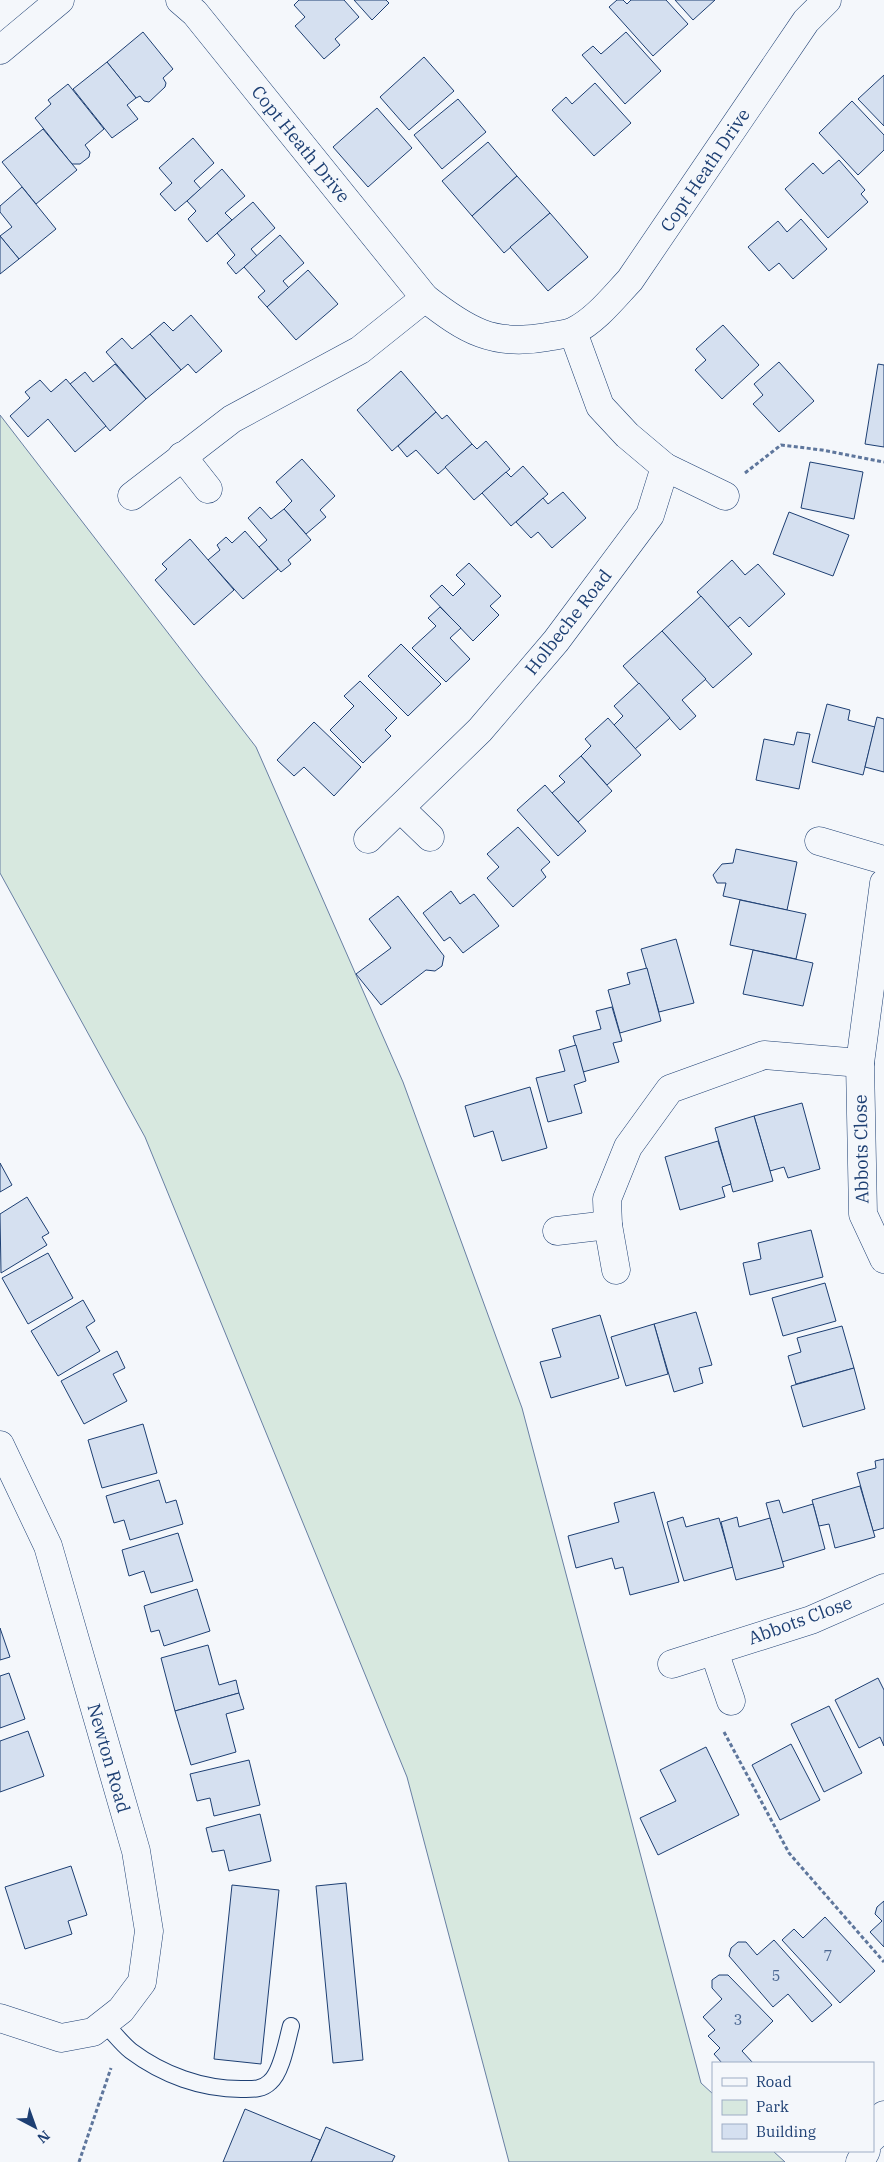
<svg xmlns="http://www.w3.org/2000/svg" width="884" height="2162" font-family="'IBM Plex Serif',serif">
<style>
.green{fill:#d7e8df;stroke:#687fa3}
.building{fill:#d5e0f0;stroke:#1d3f73}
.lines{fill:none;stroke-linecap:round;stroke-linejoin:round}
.service-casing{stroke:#1d3f73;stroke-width:18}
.minor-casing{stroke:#1d3f73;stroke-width:29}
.path{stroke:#5e769c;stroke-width:3;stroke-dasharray:4 2.5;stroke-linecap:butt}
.service{stroke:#f4f7fb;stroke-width:16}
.minor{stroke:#f4f7fb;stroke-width:28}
.labels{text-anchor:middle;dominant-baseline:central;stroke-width:4;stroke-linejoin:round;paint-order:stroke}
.number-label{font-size:15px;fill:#4b6792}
.street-label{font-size:18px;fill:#1d3f73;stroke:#f4f7fb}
</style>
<rect width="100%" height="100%" fill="#f4f7fb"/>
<polygon class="green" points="0,415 256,747 403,1082 522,1408 701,2083 713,2094 713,2151 773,2151 785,2162 509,2162 407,1777 145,1137 0,873"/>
<g class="building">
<polygon points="299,0 344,0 359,17 335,39 340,45 324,59 295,26 305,17 294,5"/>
<polygon points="354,0 386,0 389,3 372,20"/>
<polygon points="617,0 623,0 627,4 631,0 666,0 688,24 653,56 609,7"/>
<polygon points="675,0 715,0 693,20"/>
<polygon points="143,32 173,69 163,78 166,83 165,87 149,102 144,101 140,96 136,98 107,62"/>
<polygon points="626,32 661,71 625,104 582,55 593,46 601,54"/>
<polygon points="424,57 454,91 409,130 380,97"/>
<polygon points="107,62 136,98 127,105 138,119 112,138 73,89"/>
<polygon points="884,75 884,126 858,99"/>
<polygon points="595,83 631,123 594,156 552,110 566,97 572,104"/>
<polygon points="68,84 104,129 85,145 90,152 89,157 80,164 72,164 35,118 51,104 48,100"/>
<polygon points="458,99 486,132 442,169 414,135"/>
<polygon points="852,101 884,135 884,150 858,175 819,133"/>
<polygon points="377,108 412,148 368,187 333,147"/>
<polygon points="43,129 77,170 36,204 2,162"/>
<polygon points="193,138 214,163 194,181 201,189 175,211 160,194 172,183 159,168"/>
<polygon points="488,142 517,176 472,216 442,181"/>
<polygon points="839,160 865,190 861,194 868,202 828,238 785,189 813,163 823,174"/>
<polygon points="222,169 245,196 225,213 232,220 207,242 188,219 196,211 187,201"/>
<polygon points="517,176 550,213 504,253 472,216"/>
<polygon points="22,187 56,229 19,259 0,236 12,227 0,212 0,206"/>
<polygon points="253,202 275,228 251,249 257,256 236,274 227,263 235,255 217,233"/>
<polygon points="550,213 588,257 548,291 510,247"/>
<polygon points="801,219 827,249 793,279 779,263 769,271 748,247 778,221 787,232"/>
<polygon points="280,235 304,263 283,281 289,288 267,307 258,297 265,291 244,267"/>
<polygon points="0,236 19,259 0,274"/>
<polygon points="308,270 338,304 296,340 267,307"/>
<polygon points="191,315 222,351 196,373 188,364 181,370 150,334 164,322 173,331"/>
<polygon points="723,325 759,365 722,399 695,370 706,360 696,349"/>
<polygon points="150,334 181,370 146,399 106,352 122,338 132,349"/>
<polygon points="779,362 814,401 779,432 753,404 763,395 754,384"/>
<polygon points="115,364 146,399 110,431 70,384 85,372 93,382"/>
<polygon points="878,364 884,365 884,447 865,444"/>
<polygon points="401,371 436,412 392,451 357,410"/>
<polygon points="66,379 106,426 75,452 48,419 28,437 10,416 30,398 25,392 40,380 51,392"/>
<polygon points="436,412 442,419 447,415 472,444 438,474 416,450 407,457 398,446"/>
<polygon points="486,441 510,469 474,500 445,467 472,444 477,449"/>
<polygon points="302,459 335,496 320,510 326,517 306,534 284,509 292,501 276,482"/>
<polygon points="810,462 863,472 854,519 801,508"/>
<polygon points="523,466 548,494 511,526 482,493 506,472 511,477"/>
<polygon points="563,492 586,518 552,548 538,532 531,538 516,522 543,498 548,504"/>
<polygon points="260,507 271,519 284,509 311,540 288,560 291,564 281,572 259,547 267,540 248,518"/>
<polygon points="789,512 849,535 833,576 773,554"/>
<polygon points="245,531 278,569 243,599 208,560 220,550 217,545 226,537 232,543"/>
<polygon points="190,539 234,590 194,625 155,580 167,569 162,564"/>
<polygon points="732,560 745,575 758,564 785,594 749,627 740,617 728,627 697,592"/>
<polygon points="469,563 501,596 490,606 499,615 473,641 430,596 442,585 453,596 465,584 456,575"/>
<polygon points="701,596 752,654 713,688 662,631"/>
<polygon points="440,607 461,628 450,638 470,659 446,682 412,648 436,626 428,618"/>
<polygon points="662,631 706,679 682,700 696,716 680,730 623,666"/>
<polygon points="401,644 441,684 408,716 368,676"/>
<polygon points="360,681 397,718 385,730 391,736 363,763 330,730 354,706 344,696"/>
<polygon points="639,683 670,718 635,749 614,725 623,716 614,706"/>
<polygon points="827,704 850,710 848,720 875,727 863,775 812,762"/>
<polygon points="877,717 884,719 884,772 865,767"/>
<polygon points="608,718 641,755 607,785 581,756 591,746 585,739"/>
<polygon points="314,722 361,767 334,796 304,767 294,776 277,760"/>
<polygon points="797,732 810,734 799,789 756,780 764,739 794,745"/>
<polygon points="581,756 612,791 578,822 552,793 565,782 559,776"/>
<polygon points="545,785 586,831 558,856 517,810"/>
<polygon points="518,827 550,862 541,870 546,877 513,907 487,878 499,867 487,854"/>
<polygon points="736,849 797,862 787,910 723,896 726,883 717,883 713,875 722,864 733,863"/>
<polygon points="451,891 460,904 474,894 499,926 463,953 450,937 444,941 423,913"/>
<polygon points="398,896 444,956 442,966 435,971 426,970 381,1005 356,974 391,948 369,919"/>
<polygon points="740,900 806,914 796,959 730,945"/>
<polygon points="676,939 694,1003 659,1012 641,949"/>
<polygon points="753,950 813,963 803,1006 743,994"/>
<polygon points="647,968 661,1021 620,1033 608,990 630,984 627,973"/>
<polygon points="612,1007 622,1041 613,1043 619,1062 583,1072 573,1036 601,1029 596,1011"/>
<polygon points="576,1045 586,1081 574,1085 582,1113 548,1122 536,1078 565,1071 559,1050"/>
<polygon points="530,1087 547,1148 502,1161 493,1131 474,1137 465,1106"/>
<polygon points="802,1103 820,1169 788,1178 784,1167 770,1171 754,1116"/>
<polygon points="754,1116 773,1181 733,1192 715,1128"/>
<polygon points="718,1141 731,1184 722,1187 725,1197 680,1210 665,1157"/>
<polygon points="0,1163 12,1185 0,1192"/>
<polygon points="27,1197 49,1233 42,1237 47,1245 1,1273 0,1214"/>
<polygon points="811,1230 823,1277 750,1295 743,1263 761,1259 758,1243"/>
<polygon points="48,1253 73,1298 28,1324 2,1278"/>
<polygon points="825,1283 836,1321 783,1336 772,1298"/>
<polygon points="83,1300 95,1321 86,1327 100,1351 58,1376 31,1331"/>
<polygon points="696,1312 712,1365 699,1368 703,1383 674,1392 654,1324"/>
<polygon points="600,1315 619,1378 551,1398 540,1362 561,1357 552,1329"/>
<polygon points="654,1324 668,1374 626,1386 611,1337"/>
<polygon points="842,1326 854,1368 796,1384 788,1356 801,1352 797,1338"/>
<polygon points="117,1351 125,1368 113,1374 127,1401 84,1424 61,1381"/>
<polygon points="854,1368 865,1409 803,1427 791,1386"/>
<polygon points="143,1424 157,1473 102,1488 88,1440"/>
<polygon points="884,1459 884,1528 873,1531 857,1473 876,1468 875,1461"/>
<polygon points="159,1480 166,1503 176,1500 183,1524 130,1540 124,1520 114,1523 106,1496"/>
<polygon points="860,1486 875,1537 835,1548 829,1524 819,1526 812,1500"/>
<polygon points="654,1492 679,1582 630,1595 623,1567 615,1569 612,1558 576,1568 568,1536 619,1522 614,1503"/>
<polygon points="779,1500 783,1513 813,1504 825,1549 782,1562 766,1503"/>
<polygon points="683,1517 686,1527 719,1518 733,1567 684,1581 667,1522"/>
<polygon points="737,1517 739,1527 770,1518 784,1567 736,1580 721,1522"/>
<polygon points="178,1533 193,1581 151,1593 144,1571 129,1576 122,1550"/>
<polygon points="197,1589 210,1631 164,1646 159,1630 151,1632 144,1606"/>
<polygon points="0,1628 10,1657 0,1660"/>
<polygon points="208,1645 219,1685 236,1680 239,1693 175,1711 161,1658"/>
<polygon points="9,1673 25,1719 0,1728 0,1676"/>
<polygon points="878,1678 884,1690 884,1746 880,1737 859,1748 835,1700"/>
<polygon points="239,1693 244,1709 226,1714 236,1752 191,1765 175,1711"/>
<polygon points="829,1706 862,1773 824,1792 791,1724"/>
<polygon points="28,1731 44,1776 0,1792 0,1741"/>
<polygon points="791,1744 820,1800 780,1820 752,1765"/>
<polygon points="706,1747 739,1815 658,1855 640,1818 676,1801 660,1770"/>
<polygon points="249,1760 260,1805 214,1816 210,1798 197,1801 190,1774"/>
<polygon points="260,1814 271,1861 229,1871 224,1850 212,1852 206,1828"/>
<polygon points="71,1866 87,1915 68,1921 72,1934 25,1949 5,1887"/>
<polygon points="346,1883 363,2060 333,2063 316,1886"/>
<polygon points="232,1885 279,1890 261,2064 214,2059"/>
<polygon points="884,1901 884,1947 870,1932 882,1921 875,1914 877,1907"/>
<polygon points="825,1917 875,1971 840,2003 782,1940 794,1929 803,1938"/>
<polygon points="774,1940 832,2005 812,2022 788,1994 773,2007 729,1956 731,1948 738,1942 746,1942 757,1955"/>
<polygon points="719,1975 728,1975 773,2021 742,2051 753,2063 722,2063 714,2054 720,2048 708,2036 715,2030 703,2017 722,1999 712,1988 712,1980"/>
<polygon points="245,2109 320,2140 311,2162 223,2162"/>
<polygon points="326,2127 395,2156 392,2162 311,2162"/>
</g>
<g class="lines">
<defs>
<path id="service" d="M105 2024C113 2032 122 2044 131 2051 163 2075 202 2089 241 2089 252 2089 262 2090 270 2082 282 2072 287 2040 291 2026"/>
<g id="minor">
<path d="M180 0 195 13 425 298C466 330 493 347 547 337 555 335 566 335 574 331 596 320 613 298 630 280L806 21 827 0"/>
<polyline points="0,50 60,0"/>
<polyline points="573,332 600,406 627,435 665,467"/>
<polyline points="182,456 208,489"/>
<polyline points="132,496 232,419 360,350 425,298"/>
<polyline points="400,808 430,837"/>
<polyline points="368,839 480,730 556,641 650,515 665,467 725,496"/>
<polyline points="819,841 884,860"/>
<polyline points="860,1063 884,883"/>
<polyline points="557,1231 608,1225"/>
<polyline points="616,1270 608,1225 607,1199 628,1147 670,1089 764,1055 860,1063 863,1214 884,1259"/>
<polyline points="0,1445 48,1546 136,1851 149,1931 142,1982 121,2010 93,2032 61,2038 0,2018"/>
<polyline points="714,1651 731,1701"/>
<polyline points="672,1664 811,1620 884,1588"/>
<polyline points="873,2137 884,2115"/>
<polyline points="860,2162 866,2151"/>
</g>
</defs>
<use href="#service" class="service-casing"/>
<use href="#minor" class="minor-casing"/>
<g class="path">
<polyline points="745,473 781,445 822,450 884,462"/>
<polyline points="724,1732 789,1853 884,1962"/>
<polyline points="79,2162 111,2068"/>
</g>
<use href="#service" class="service"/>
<use href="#minor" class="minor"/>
</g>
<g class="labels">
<g class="number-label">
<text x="828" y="1955">7</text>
<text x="776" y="1975">5</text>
<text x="738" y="2019">3</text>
</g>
<g class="street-label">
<text transform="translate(301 144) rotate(51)">Copt Heath Drive</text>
<text transform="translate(705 170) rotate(-56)">Copt Heath Drive</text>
<text transform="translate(568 622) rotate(-52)">Holbeche Road</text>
<text transform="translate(861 1149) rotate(-91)">Abbots Close</text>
<text transform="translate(800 1620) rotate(-20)">Abbots Close</text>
<text transform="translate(109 1758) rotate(74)">Newton Road</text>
</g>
</g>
<rect x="712" y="2062" width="162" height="90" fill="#f4f7fb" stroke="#9eadc5"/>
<rect x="722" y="2078" width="25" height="8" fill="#f4f7fb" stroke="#9eadc5"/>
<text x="756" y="2087" font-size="15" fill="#1d3f73">Road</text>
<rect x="722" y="2100" width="25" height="15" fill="#d7e8df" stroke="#9eadc5"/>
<text x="756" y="2112" font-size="15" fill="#1d3f73">Park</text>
<rect x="722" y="2124" width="25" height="15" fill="#d5e0f0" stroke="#9eadc5"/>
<text x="756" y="2137" font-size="15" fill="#1d3f73">Building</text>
<g transform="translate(35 2127) rotate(139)" stroke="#f4f7fb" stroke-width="4" paint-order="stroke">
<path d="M0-4L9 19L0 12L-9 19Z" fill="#1d3f73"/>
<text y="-8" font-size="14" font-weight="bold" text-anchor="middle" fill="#1d3f73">N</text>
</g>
</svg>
